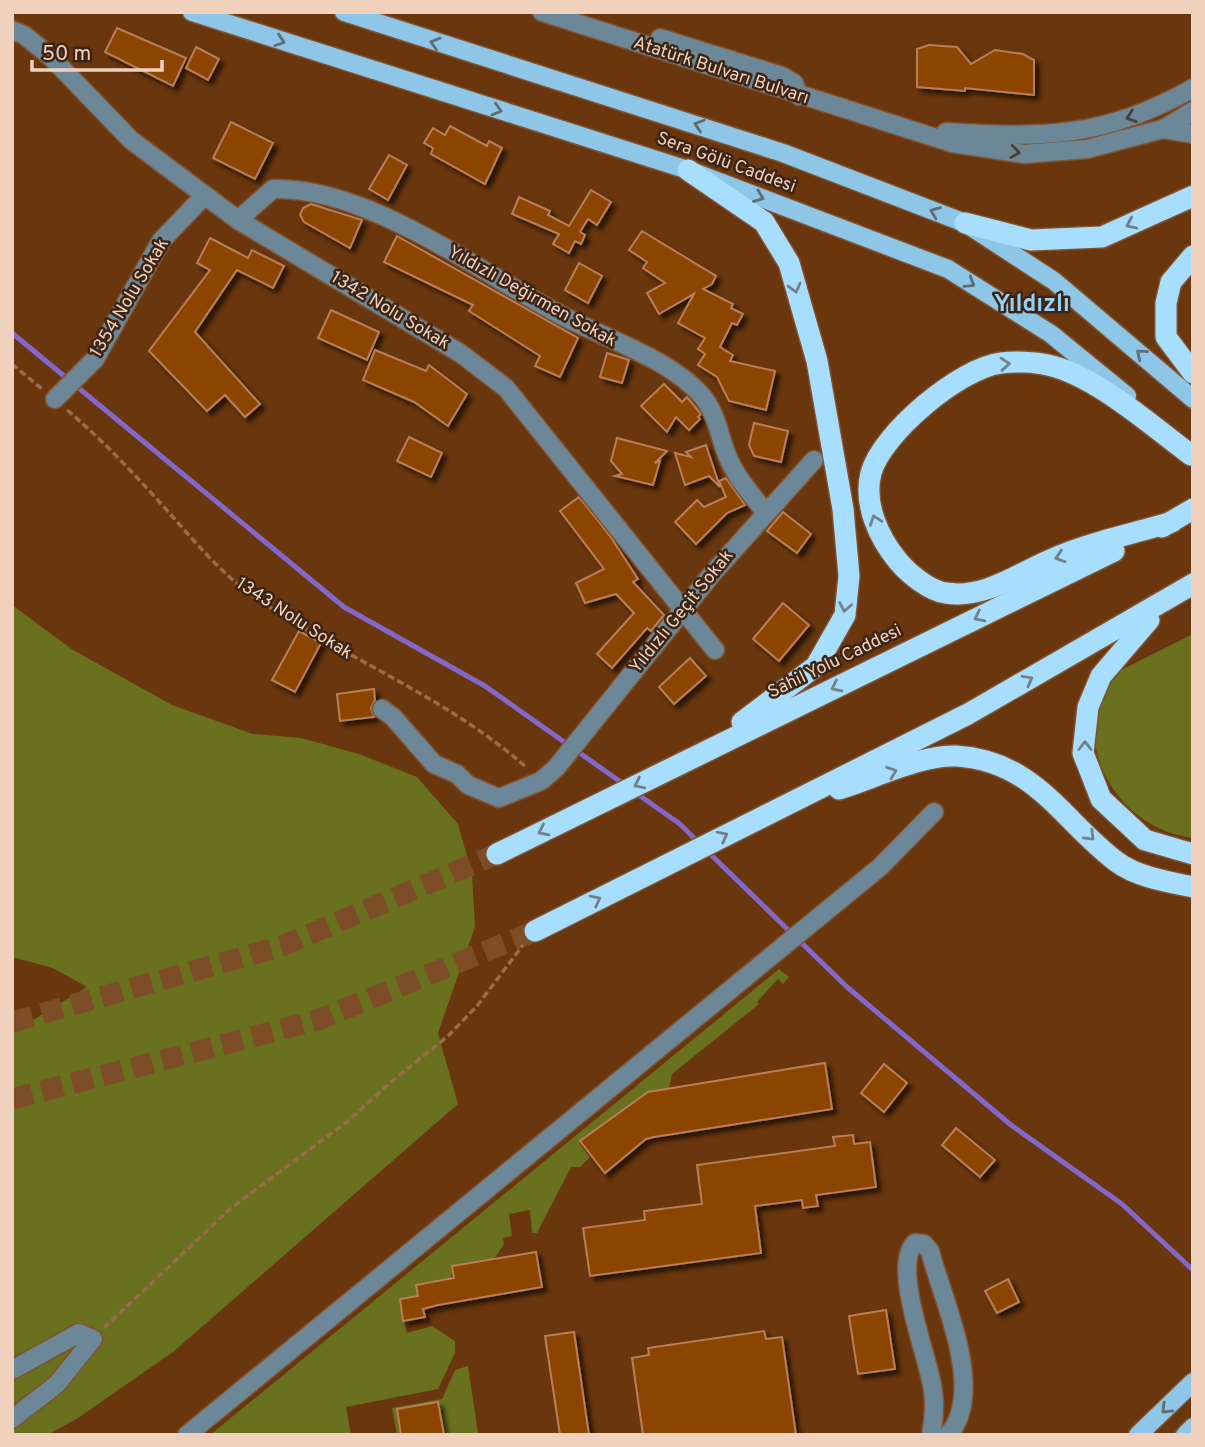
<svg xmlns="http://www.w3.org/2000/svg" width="1205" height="1447" font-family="Overpass,sans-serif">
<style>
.green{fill:#69701e}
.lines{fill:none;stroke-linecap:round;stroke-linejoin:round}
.stream{stroke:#8368ca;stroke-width:5}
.building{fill:#8c4501;stroke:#b87f59;stroke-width:2;filter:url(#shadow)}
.highway-tunnel{stroke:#7d4d27;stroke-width:21;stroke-dasharray:21 10;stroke-linecap:butt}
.minor-casing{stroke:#81522d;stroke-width:21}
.major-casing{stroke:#81522d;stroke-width:21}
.highway-casing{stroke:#81522d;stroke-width:24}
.path{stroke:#996d4c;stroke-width:3.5;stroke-dasharray:7 3.5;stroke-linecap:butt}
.minor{stroke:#6c8797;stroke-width:18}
.major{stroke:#8dc6e7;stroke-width:18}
.highway{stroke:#a7ddfd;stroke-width:21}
.oneway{stroke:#616d73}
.oneway2{stroke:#493e36}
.oneway3{stroke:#728189}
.labels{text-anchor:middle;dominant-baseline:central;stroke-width:5;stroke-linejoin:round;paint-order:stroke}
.street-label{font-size:18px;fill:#f0d1bd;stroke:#3d2515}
.district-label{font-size:24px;font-weight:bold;fill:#94d1f5;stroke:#3d2515}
</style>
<defs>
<filter id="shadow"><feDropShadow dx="4.5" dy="4.5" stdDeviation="2" flood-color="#0009"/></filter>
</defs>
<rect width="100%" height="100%" fill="#69360d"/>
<g class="green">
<polygon points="12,605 73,650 172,705 253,734 301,738 359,754 417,777 458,824 472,874 475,927 438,1033 458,1104 173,1352 78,1418 47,1435 12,1435 12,1033 87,987 53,968 12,957"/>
<path d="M1193 634V838C1138 832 1093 782 1094 727 1095 709 1109 687 1117 672Z"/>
<polygon points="779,969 789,977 783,984 778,979 757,1002 759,1004 672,1074 669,1088 647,1092 579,1143 590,1157 580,1167 571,1167 537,1233 532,1233 530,1210 509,1214 512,1236 503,1238 504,1244 494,1259 452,1266 451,1279 416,1285 418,1296 400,1299 407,1333 432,1326 455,1341 455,1353 438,1389 346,1407 351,1435 210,1435"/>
<polygon points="468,1366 478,1433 444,1435 438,1402 397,1434 392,1408 442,1399 455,1370"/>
</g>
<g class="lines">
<g class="stream">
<polyline points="12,333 344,607 485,686 625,785"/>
<polyline points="636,793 680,824 699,843"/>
<polyline points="706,850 847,987 1011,1125 1122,1204 1193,1270"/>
</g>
</g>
<g class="building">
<polygon points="117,28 186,58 173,86 105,52"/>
<polygon points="929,45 957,47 971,64 995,50 1023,54 1034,60 1034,95 965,88 965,91 917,87 917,49"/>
<polygon points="196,47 219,59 208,80 186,68"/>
<polygon points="231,122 273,143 255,179 213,158"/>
<polygon points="450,126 487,146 489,141 502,148 485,184 431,154 433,148 424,143 433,128 445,135"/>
<polygon points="389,155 407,165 388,200 369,189"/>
<polygon points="591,190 611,202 597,225 588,219 580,232 585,235 581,244 575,241 569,253 553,244 559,234 512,214 519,197 550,211 548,215 569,226"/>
<polygon points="311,204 362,220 350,248 304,222 300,215 303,208"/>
<polygon points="642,231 716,276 712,284 703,289 733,304 731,308 743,314 737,325 732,323 720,347 733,355 730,361 775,371 766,410 729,401 717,377 698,365 705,354 698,349 705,338 678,323 694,294 659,314 647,293 665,283 643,268 647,262 629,250"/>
<polygon points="397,236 578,338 560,377 535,366 540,356 469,311 473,305 384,262"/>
<polygon points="210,238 248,258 252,250 284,266 273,288 237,270 195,332 260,404 245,417 225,395 207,411 149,351 210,270 197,263"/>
<polygon points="579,263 602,276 588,303 565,290"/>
<polygon points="331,310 379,332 367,360 318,338"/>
<polygon points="375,350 426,371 429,365 467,394 448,426 414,402 363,380"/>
<polygon points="607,353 629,360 622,383 600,377"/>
<polygon points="664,384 682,402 687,397 701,414 698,417 700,419 689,430 676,417 667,432 641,406"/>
<polygon points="754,423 788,431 781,462 754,456 749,445"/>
<polygon points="409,437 442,453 431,477 397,461"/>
<polygon points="617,438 667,451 655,463 660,461 653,485 615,476 622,474 611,461"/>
<polygon points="706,445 720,487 709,476 685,485 675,453 691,457 686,452"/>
<polygon points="726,478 745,505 727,513 696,544 675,522 697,500 704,507 726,497 719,481"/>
<polygon points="579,497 610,536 638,579 633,582 664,615 651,631 647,628 612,668 597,654 634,613 616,594 585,603 576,583 604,569 560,511"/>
<polygon points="783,512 811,534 797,553 767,531"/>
<polygon points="783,603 809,625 779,661 753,639"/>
<polygon points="299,631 321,643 295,692 272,680"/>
<polygon points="690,658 706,676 674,704 659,687"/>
<polygon points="374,689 375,700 371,708 374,717 340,721 337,694"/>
<polygon points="825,1063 832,1109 654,1137 646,1139 605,1173 580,1141 648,1092"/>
<polygon points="884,1064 907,1083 884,1112 861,1093"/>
<polygon points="956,1128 995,1160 980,1177 942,1145"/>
<polygon points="853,1135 854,1144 870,1142 876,1187 816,1195 818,1206 803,1208 802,1200 755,1206 761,1253 590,1276 583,1228 645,1220 644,1211 702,1204 697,1165 835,1146 833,1137"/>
<polygon points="536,1252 542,1287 438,1305 423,1309 425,1317 403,1321 400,1299 418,1296 416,1285 454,1278 452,1266"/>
<polygon points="1008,1279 1019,1302 997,1313 985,1291"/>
<polygon points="886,1310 895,1369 858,1374 849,1316"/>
<polygon points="764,1331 766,1339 782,1337 796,1435 643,1435 632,1358 649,1355 648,1348"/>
<polygon points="574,1332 589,1435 560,1435 545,1336"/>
<polygon points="438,1402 444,1435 401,1435 397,1409"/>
</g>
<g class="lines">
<g class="highway-tunnel">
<polyline points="12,1022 282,946 497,854"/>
<polyline points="12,1099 318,1020 535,931"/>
</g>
<defs>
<g id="minor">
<polyline points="542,12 952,143 1024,154 1087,149 1163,129 1193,111"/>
<polyline points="12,30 24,35 50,56 131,140 238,220 460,353 506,388 715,650"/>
<polyline points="660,38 782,76 794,83 799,96"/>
<polyline points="1163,129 1193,134"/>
<path d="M946 132C1042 138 1106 138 1193 88"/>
<path d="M238 220 273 189C367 186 479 272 561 315 604 338 671 359 703 397 717 415 719 435 727 455 735 476 752 495 765 512"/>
<polyline points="55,399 95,359 161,241 205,195"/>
<polyline points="382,709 393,717 434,764 457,774 468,785 499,798 541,781 556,768 712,574 814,460"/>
<polyline points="12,1370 79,1333 93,1339 57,1384 12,1419"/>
<polyline points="187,1435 880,867 934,812"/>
<path d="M931 1435C934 1420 935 1406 933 1391 929 1358 891 1267 915 1243L924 1244 930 1251C942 1299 987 1392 948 1435"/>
</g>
<g id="major">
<polyline points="192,12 688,170 948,269 1051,334 1127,396"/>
<polyline points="344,12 783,153 965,223 1054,281 1193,399"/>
<polyline points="1138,1435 1193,1382"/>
<polyline points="1185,1435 1193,1427"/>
</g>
<g id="highway">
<polyline points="688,170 764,222 789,263 817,361 843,509 849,576 845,615 816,666 742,722"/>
<polyline points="965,223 1031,240 1102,237 1193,196"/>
<polyline points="1193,256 1171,282 1166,303 1166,337 1193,373"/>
<path d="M1172 522C1132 534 1088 543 1050 560 1017 574 985 599 946 593 929 591 908 573 898 561 879 538 863 504 871 473 882 433 960 368 1001 363 1014 361 1035 362 1048 365 1095 375 1153 427 1191 455"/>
<polyline points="1162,527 1193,509"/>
<polyline points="1149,620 1101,676 1088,707 1083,753 1101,799 1145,840 1193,854"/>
<path d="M839 789C872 779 923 754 956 756 1036 761 1062 821 1117 862 1137 877 1169 882 1193 887"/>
<polyline points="497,854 1114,551"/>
<polyline points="535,931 968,714 1193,584"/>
</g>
</defs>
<use href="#minor" class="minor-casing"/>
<use href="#major" class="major-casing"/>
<use href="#highway" class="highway-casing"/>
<g class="path">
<polyline points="12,364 42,389"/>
<path d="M67 410C104 441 140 480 172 516 197 544 221 573 252 595 339 656 448 697 527 768"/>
<polyline points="104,1328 231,1208 348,1121 391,1082 448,1036 477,1006 523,945"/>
</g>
<use href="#minor" class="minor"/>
<use href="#major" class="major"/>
<use href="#highway" class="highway"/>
</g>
<defs><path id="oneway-chevron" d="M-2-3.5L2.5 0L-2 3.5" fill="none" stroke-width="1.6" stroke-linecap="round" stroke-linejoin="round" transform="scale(1.75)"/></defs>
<g class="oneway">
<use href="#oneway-chevron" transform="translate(280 41) rotate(18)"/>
<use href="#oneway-chevron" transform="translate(435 43) rotate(-163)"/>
<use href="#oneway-chevron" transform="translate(497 110) rotate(17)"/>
<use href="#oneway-chevron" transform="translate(699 125) rotate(-162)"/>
<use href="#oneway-chevron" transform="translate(759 197) rotate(21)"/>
<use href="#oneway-chevron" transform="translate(935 212) rotate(-159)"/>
<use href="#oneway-chevron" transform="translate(970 283) rotate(32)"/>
<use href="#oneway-chevron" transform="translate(1141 354) rotate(-140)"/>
<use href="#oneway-chevron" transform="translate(1166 1409) rotate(135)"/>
</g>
<g class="oneway2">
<use href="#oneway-chevron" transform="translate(1131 117) rotate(161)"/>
<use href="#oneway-chevron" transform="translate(1015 152) rotate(7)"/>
</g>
<g class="oneway3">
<use href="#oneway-chevron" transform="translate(1131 224) rotate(156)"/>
<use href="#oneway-chevron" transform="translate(795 288) rotate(76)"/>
<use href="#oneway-chevron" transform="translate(1005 364) rotate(-4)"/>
<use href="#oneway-chevron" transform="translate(875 520) rotate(-109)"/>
<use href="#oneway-chevron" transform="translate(1060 557) rotate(162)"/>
<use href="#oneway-chevron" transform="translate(845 607) rotate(101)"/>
<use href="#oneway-chevron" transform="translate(979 617) rotate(154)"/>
<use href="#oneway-chevron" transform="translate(1028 680) rotate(-29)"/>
<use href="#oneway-chevron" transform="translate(836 687) rotate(154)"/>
<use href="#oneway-chevron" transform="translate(1085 746) rotate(-90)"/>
<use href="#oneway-chevron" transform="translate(892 772) rotate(-20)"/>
<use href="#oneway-chevron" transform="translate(639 784) rotate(154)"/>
<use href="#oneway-chevron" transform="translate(543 831) rotate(154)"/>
<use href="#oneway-chevron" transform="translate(723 836) rotate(-27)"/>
<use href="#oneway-chevron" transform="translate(1090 836) rotate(44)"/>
<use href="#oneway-chevron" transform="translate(596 900) rotate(-27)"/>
</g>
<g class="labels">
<g class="street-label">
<text transform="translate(721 71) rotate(18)">Atatürk Bulvarı Bulvarı</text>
<text transform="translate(726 163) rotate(20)">Sera Gölü Caddesi</text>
<text transform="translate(532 297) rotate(29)">Yıldızlı Değirmen Sokak</text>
<text transform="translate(130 298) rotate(-59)">1354 Nolu Sokak</text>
<text transform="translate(390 311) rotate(31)">1342 Nolu Sokak</text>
<text transform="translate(682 612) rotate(-51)">Yıldızlı Geçit Sokak</text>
<text transform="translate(294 619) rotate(33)">1343 Nolu Sokak</text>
<text transform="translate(835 662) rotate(-26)">Sahil Yolu Caddesi</text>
</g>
<g class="district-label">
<text x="1032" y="305">Yıldızlı</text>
</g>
</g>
<rect width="1205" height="1447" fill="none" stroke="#f0d1bd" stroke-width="28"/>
<path d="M32 60v10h130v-10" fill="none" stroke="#f0d1bd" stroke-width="3.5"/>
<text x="42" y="60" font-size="21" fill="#f0d1bd" stroke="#3d2515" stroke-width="5" paint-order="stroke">50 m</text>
</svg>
